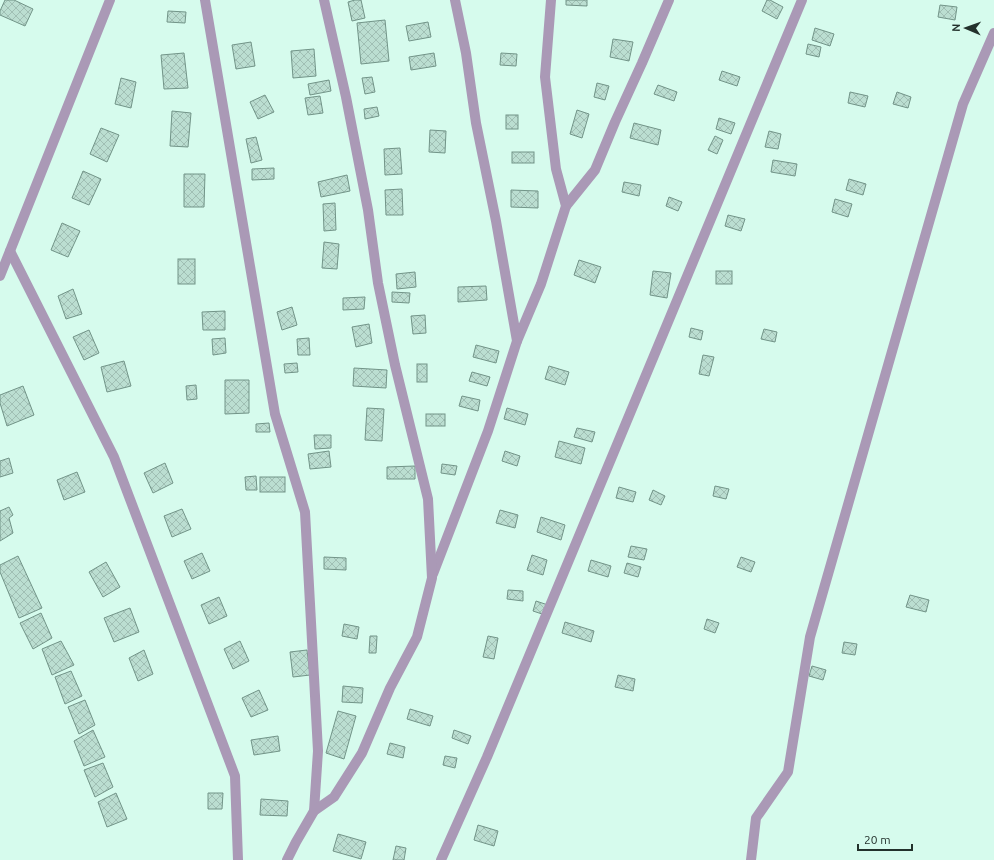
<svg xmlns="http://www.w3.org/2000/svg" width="994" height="860" font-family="Ubuntu,sans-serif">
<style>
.building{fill:url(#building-cross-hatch);stroke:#729488}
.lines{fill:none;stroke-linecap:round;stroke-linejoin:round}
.street{stroke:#aa99b6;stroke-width:10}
</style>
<defs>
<pattern id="building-cross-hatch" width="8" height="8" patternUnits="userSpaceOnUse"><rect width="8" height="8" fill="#bbded1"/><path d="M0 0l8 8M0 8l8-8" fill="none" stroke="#a0bfb4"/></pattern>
</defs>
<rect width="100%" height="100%" fill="#d6fbed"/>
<g class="building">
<polygon points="5,0 14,0 33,9 25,26 0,15 0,11"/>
<polygon points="355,0 361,0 365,18 352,21 348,2"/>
<polygon points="566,0 587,0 587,6 566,5"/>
<polygon points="767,0 770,0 783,7 777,19 762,11"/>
<polygon points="940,5 957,7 955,20 938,17"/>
<polygon points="168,11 186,12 185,23 167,22"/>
<polygon points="385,20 389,61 361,64 357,23"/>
<polygon points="428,22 431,37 409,41 406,26"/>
<polygon points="815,28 834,34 830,46 812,40"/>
<polygon points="613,39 633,42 629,61 610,57"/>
<polygon points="251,42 255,66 236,69 232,45"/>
<polygon points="808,44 821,47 819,57 806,54"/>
<polygon points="314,49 316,76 293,78 291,51"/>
<polygon points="184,53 188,88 164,89 161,55"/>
<polygon points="434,53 436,66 411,70 409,57"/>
<polygon points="501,53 517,54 516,66 500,65"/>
<polygon points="722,71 740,77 737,86 719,80"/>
<polygon points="372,77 375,92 365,94 362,78"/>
<polygon points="121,78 136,82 131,108 115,104"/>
<polygon points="329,80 331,91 310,95 308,84"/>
<polygon points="597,83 609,86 605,100 594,97"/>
<polygon points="658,85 677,92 674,101 654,94"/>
<polygon points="850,92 868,96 865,107 848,103"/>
<polygon points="897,92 911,97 908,108 893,104"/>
<polygon points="265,95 274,112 258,119 250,102"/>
<polygon points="320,96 323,113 308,115 305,98"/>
<polygon points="377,107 379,116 365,119 364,109"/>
<polygon points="577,110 589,114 582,138 570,134"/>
<polygon points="172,111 191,113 188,147 170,146"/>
<rect x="506" y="115" width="12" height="14"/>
<polygon points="719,118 735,123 731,134 716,129"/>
<polygon points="634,123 661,130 658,145 630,138"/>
<polygon points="101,128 119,135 107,162 90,154"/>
<polygon points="430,130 446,131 445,153 429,152"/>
<polygon points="769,131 781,134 778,149 765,147"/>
<polygon points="715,136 723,140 717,154 708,150"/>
<polygon points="256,137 262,160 251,163 246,139"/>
<polygon points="400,148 402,174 385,175 384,149"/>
<rect x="512" y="152" width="22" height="11"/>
<polygon points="773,160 797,164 795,176 771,172"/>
<polygon points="274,168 274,179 252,180 252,169"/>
<polygon points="83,171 101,179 89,205 72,198"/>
<polygon points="184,174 205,174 204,207 184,207"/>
<polygon points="347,175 350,191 321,197 318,182"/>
<polygon points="849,179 866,184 863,195 846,190"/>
<polygon points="624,182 641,185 639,196 622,192"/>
<polygon points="402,189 403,215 386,215 385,190"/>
<polygon points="511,190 538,191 538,208 511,207"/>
<polygon points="669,197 682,202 678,211 666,206"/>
<polygon points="835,199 852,204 848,217 832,212"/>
<polygon points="335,203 336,230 324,231 323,204"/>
<polygon points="728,215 745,219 741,231 725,226"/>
<polygon points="62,223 80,231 68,257 51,250"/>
<polygon points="324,242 339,244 337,269 322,268"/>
<rect x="178" y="259" width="17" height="25"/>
<polygon points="579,260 601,267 595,283 574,275"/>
<polygon points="653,271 671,273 667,298 650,295"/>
<rect x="716" y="271" width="16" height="13"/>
<polygon points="415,272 416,287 397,289 396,274"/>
<polygon points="486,286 487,300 458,302 458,287"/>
<polygon points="73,289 82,314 66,319 58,296"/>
<polygon points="392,292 410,293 409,303 392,302"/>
<polygon points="365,297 364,309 343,310 343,298"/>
<polygon points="292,307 297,325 282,330 277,312"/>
<polygon points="225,311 225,330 203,330 202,312"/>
<polygon points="425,315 426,333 413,334 411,316"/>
<polygon points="369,324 372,343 356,347 352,327"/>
<polygon points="691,328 703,331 701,340 689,337"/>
<polygon points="764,329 777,332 775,342 761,339"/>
<polygon points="89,330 99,353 84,360 73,337"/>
<polygon points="225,338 226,353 213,355 212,339"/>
<polygon points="309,338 310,355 298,355 297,339"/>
<polygon points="476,345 499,351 496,363 473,357"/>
<polygon points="703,355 714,357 709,376 699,374"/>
<polygon points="124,361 131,386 107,392 101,367"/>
<polygon points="297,363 298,372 285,373 284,364"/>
<rect x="417" y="364" width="10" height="18"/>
<polygon points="549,366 569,372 565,385 545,379"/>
<polygon points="354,368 387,370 386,388 353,386"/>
<polygon points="472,372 490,377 487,386 469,381"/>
<polygon points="225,380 249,380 249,413 225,414"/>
<polygon points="196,385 197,399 187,400 186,386"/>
<polygon points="23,386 34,415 7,426 0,403 0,395"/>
<polygon points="462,396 480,400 478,411 459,406"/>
<polygon points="367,408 384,409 382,441 365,440"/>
<polygon points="507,408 528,414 525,425 504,419"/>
<rect x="426" y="414" width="19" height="12"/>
<polygon points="269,423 270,432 256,432 256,424"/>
<polygon points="577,428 595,432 592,442 574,437"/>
<polygon points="314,435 331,435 331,448 315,449"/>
<polygon points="559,441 585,448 581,464 555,457"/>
<polygon points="329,451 331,467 310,469 308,454"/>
<polygon points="505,451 520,456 517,466 502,461"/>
<polygon points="9,458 13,473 0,477 0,461"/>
<polygon points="165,463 173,483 153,493 144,473"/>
<polygon points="442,464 457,466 455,475 441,473"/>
<polygon points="415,466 415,479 387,479 387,467"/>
<polygon points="77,472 85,492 64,500 57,480"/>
<polygon points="256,476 257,490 246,490 245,477"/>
<rect x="260" y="477" width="25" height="15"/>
<polygon points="715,486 729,489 726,499 713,496"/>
<polygon points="619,487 636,492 633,502 616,498"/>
<polygon points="653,490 665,496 661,505 649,500"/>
<polygon points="9,507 13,515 9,518 13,533 0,541 0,511"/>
<polygon points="182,509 191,529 172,537 164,516"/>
<polygon points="500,510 518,515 515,528 496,523"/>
<polygon points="541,517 565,525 561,540 537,532"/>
<polygon points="631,546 647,549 644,560 628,557"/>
<polygon points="202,553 210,571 192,579 184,561"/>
<polygon points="532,555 547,560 543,575 527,570"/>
<polygon points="18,556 42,608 19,618 0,572 0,565"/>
<polygon points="324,557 346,558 346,570 324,569"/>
<polygon points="741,557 755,562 751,572 737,567"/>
<polygon points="591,560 611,566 608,577 588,571"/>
<polygon points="106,562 120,587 103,597 89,572"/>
<polygon points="627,563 641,567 638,577 624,573"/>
<polygon points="508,590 523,591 523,601 507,599"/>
<polygon points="910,595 929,600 926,612 906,607"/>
<polygon points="219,597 227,616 209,624 201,605"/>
<polygon points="536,601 548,605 545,615 533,611"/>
<polygon points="130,608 139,632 114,642 104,618"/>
<polygon points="41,613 52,638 33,649 20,623"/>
<polygon points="707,619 719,623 715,633 704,629"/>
<polygon points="565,622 594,631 591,642 562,633"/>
<polygon points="344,624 359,627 357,639 342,636"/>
<polygon points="370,636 377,636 376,653 369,653"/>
<polygon points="488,636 498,638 494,659 483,657"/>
<polygon points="61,641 74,665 52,675 42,649"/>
<polygon points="240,641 249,661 233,669 224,649"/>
<polygon points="844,642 857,644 855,655 842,653"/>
<polygon points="144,650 153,674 138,681 129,658"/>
<polygon points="307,650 310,675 293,677 290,652"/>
<polygon points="812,666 826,670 823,680 809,676"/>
<polygon points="71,671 82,696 65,704 55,677"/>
<polygon points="618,675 635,679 633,691 615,687"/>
<polygon points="343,686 363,688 362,703 342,702"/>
<polygon points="259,690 268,710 251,717 242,698"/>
<polygon points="85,700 95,725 79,734 68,707"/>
<polygon points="410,709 433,716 430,726 407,719"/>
<polygon points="338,711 356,716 344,759 326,753"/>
<polygon points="93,730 105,757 84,766 74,741"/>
<polygon points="454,730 471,736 468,744 452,738"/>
<polygon points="278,736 280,751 254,755 251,740"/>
<polygon points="390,743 405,747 403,758 387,754"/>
<polygon points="445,756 457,758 455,768 443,765"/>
<polygon points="103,763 113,787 95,797 84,770"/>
<polygon points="116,793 127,819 107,827 98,802"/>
<polygon points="208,793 223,793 222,809 208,809"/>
<polygon points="261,799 288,801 287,816 260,815"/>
<polygon points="478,825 498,831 494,846 474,840"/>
<polygon points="338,834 366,842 361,859 333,851"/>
<polygon points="396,846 406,848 404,860 393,860"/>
</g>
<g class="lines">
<g class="street">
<polyline points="205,0 275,414 305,512 318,751 314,811"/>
<polyline points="566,206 595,170 615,122 642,63 669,0"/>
<polyline points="10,251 114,457 235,776 238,860"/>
<polyline points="0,276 110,0"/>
<polyline points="517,341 541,284 566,206 556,169 545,77 551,0"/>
<polyline points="433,574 488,431 517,341 496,221 476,123 466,53 455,0"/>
<polyline points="287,860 296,842 314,811 334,797 362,753 390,688 417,637 432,578 428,499 395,365 378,283 368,210 346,97 324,0"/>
<polyline points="441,860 487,757 802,0"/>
<polyline points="751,860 756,818 788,772 810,637 963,104 994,33"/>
</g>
</g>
<g transform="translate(966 28) rotate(272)" stroke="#d6fbed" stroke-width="3" paint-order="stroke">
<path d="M0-3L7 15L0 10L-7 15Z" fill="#23312c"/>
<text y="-6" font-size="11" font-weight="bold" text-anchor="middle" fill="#23312c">N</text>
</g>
<path d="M858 844v6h54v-6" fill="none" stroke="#23312c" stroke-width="2"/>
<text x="864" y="844" font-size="12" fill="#23312c" stroke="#d6fbed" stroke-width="3" paint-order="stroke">20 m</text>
</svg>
